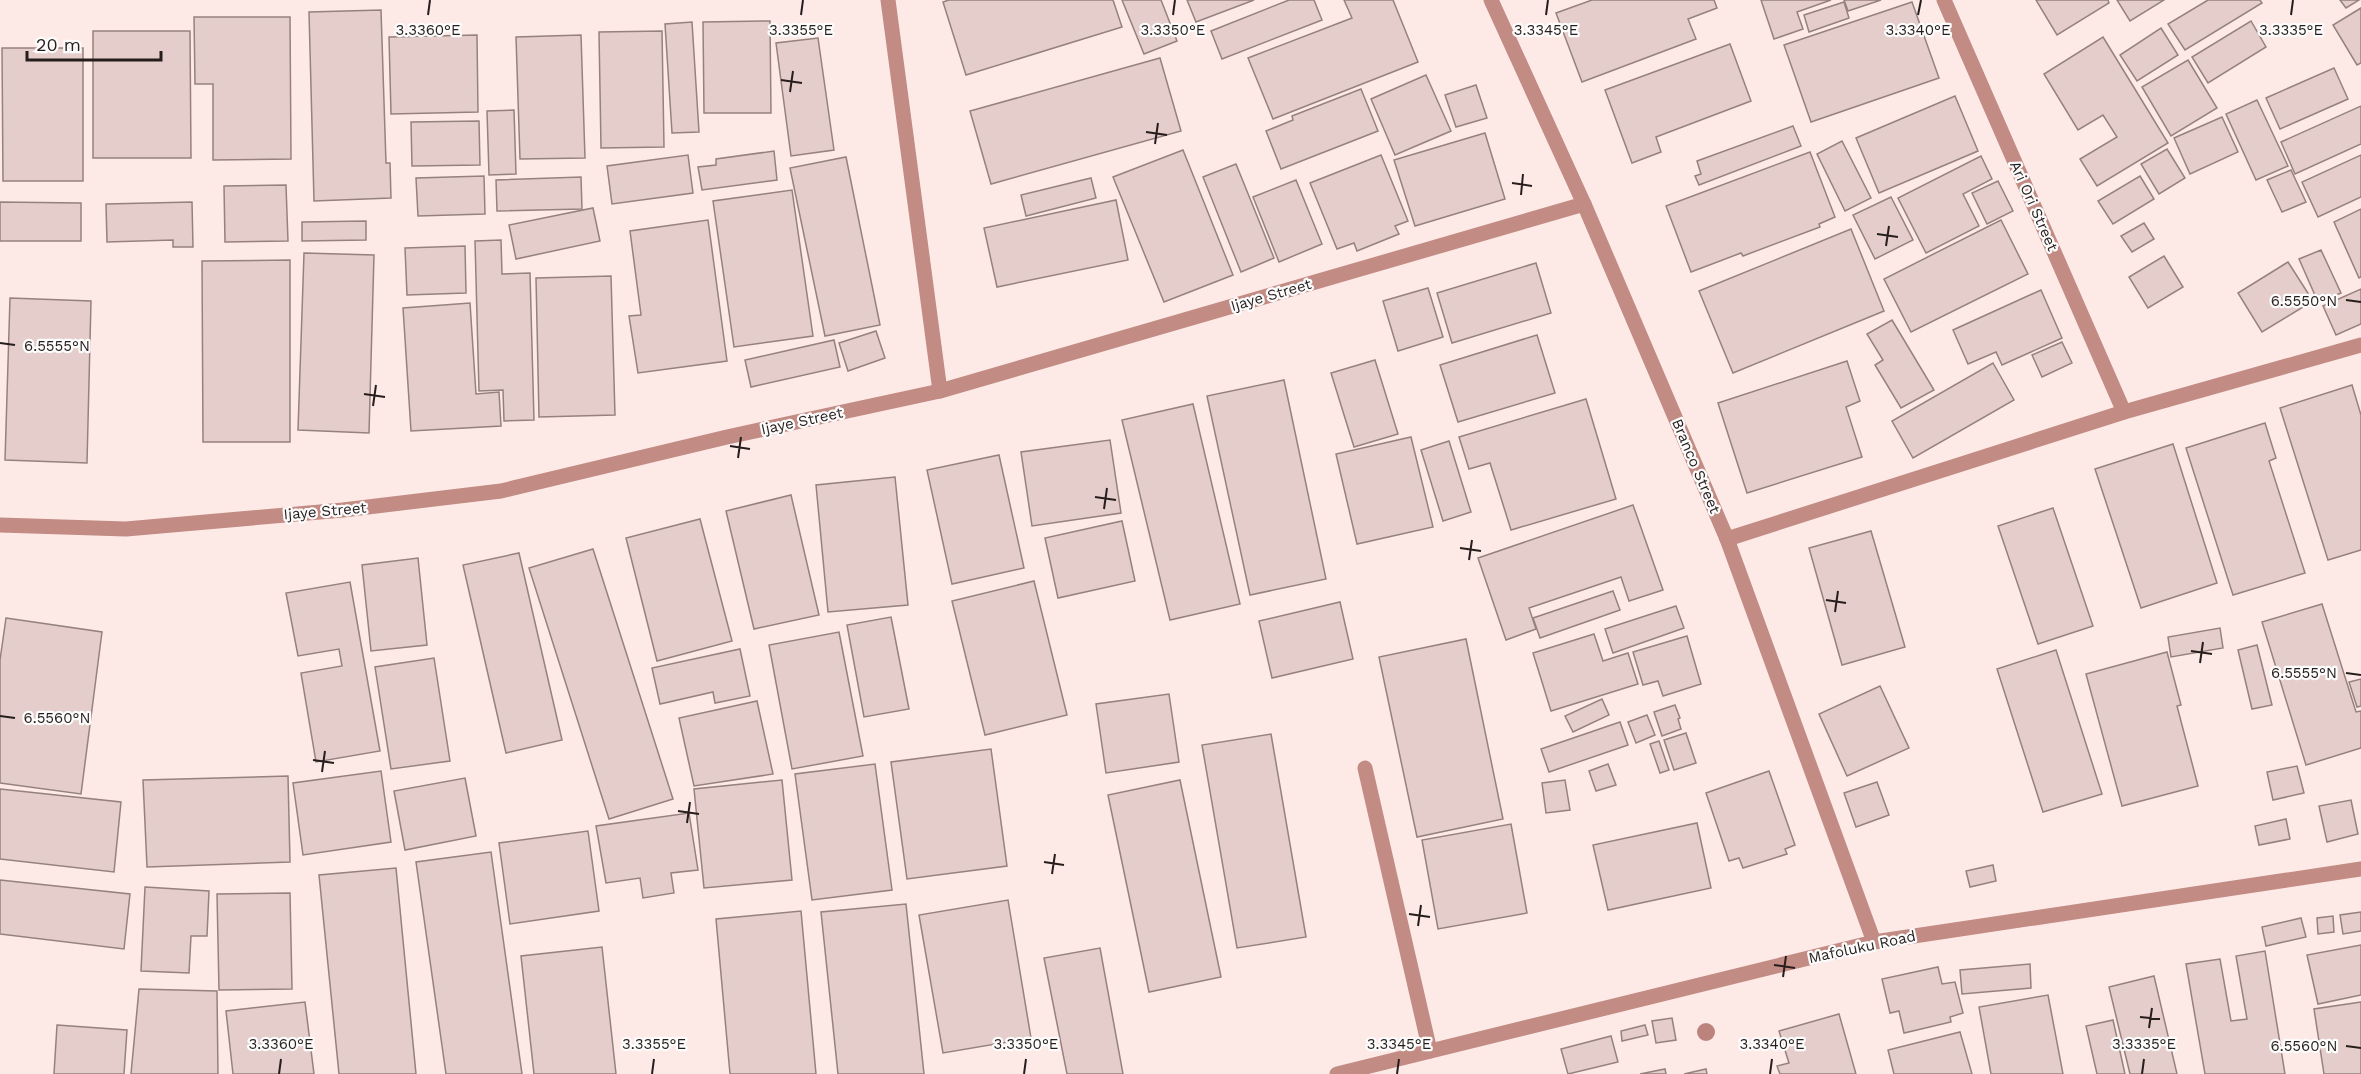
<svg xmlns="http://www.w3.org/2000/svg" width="2361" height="1074" font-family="'Work Sans',sans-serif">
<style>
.building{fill:#e4cdca;stroke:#96817e;stroke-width:1.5}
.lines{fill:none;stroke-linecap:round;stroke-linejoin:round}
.service{stroke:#c28b83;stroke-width:15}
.minor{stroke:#c28b83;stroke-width:15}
.tertiary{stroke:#c28b83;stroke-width:15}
.tree{fill:#bc837d}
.ticks{fill:none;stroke:#261e1d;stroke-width:2}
.labels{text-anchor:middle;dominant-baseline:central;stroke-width:4.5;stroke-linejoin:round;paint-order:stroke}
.street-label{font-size:15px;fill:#261e1d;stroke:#fcfcfc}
.ticks-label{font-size:15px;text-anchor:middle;fill:#261e1d;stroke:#fcfcfc;stroke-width:4.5;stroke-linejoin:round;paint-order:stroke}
</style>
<rect width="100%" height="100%" fill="#fdeae7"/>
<g class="building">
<polygon points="949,0 1113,0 1122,27 966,75 943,2"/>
<polygon points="1122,0 1161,0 1177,41 1144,54"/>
<polygon points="1187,0 1254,0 1196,22"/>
<polygon points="1289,0 1314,0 1322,20 1222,59 1211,31"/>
<polygon points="1344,0 1393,0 1418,62 1273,119 1248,58 1352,18"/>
<polygon points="1592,0 1714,0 1717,8 1688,19 1696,39 1582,82 1556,13"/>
<polygon points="1761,0 1831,0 1797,12 1803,29 1774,39"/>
<polygon points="1844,0 1881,0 1848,11"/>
<polygon points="2036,0 2108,0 2109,3 2057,35"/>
<polygon points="2117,0 2164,0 2130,21"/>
<polygon points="2208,0 2260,0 2262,3 2185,50 2168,24"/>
<polygon points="2340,0 2359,0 2346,8"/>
<polygon points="1844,2 1849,18 1809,32 1804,15"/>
<polygon points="1912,2 1939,78 1811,122 1784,45"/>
<polygon points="2361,8 2361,63 2357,65 2333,25"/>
<polygon points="381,10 386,163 390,163 391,198 314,201 309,12"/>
<polygon points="194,17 290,17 291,159 213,160 213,84 195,84"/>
<polygon points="770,21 771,113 704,113 703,22"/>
<polygon points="2251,21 2266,47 2208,83 2192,57"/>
<polygon points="692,22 699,132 672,133 665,24"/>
<polygon points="2161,28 2178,55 2137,81 2120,55"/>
<polygon points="93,31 190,31 191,158 93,158"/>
<polygon points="662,31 664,147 601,148 599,32"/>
<polygon points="477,35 478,112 391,114 389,37"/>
<polygon points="581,35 585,158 520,159 516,37"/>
<polygon points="2103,37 2168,143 2097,186 2080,159 2117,137 2103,115 2078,130 2044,74"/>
<polygon points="818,38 834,150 791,156 776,43"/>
<polygon points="1730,44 1751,101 1656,137 1661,152 1632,163 1605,90"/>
<polygon points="2,48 83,48 83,181 3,181"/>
<polygon points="1160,58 1181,131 991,184 970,111"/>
<polygon points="2188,60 2217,108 2171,136 2142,87"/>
<polygon points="2334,68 2348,99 2280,129 2266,98"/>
<polygon points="1426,75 1451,131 1395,155 1371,99"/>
<polygon points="1476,85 1487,118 1456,127 1445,95"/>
<polygon points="1361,89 1378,131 1281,169 1266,131 1293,120 1292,116"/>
<polygon points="1955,96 1978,151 1879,193 1856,138"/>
<polygon points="2257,100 2288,166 2256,180 2226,114"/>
<polygon points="2361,106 2361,144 2295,174 2281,142"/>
<polygon points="514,110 516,174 489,175 487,111"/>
<polygon points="2222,117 2238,152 2190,174 2174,138"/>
<polygon points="479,121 480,165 412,166 411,122"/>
<polygon points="1793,126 1801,146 1699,185 1695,176 1701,174 1697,161"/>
<polygon points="1485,133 1505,199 1415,226 1394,160"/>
<polygon points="1842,141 1871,198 1845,211 1817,154"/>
<polygon points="2167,149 2185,178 2159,194 2141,164"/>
<polygon points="1183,150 1233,275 1164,302 1113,177"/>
<polygon points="774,151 777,180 702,190 698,167 716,165 716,159"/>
<polygon points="1810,152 1835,217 1819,224 1820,227 1743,256 1741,253 1691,272 1666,206"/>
<polygon points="688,155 693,193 612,204 607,166"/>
<polygon points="1381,155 1408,221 1395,226 1399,234 1357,251 1354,243 1337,249 1310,183"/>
<polygon points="2361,155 2361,197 2318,217 2302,182"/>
<polygon points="1981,156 1992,179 1963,194 1979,226 1926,253 1898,198"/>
<polygon points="846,157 880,325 825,336 790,168"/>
<polygon points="1236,164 1274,258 1241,272 1203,177"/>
<polygon points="2291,170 2306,202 2282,212 2267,180"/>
<polygon points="484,176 485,214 418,216 416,178"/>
<polygon points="2140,176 2154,199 2113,224 2098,201"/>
<polygon points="581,177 582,209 497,211 496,180"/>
<polygon points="1091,178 1096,198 1026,216 1021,195"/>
<polygon points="1296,180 1322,244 1279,262 1253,197"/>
<polygon points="1998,181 2013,211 1987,224 1972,193"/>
<polygon points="286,185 288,241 225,242 224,186"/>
<polygon points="792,190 813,336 734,347 713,201"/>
<polygon points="1891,197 1913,240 1875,259 1853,215"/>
<polygon points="1116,200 1128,260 997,287 984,228"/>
<polygon points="0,202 81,203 81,241 0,241"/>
<polygon points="192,202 193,247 173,247 173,240 107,242 106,204"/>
<polygon points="593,208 600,241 516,259 509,225"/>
<polygon points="2361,209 2361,277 2359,278 2334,222"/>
<polygon points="708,220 727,361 638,373 629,316 641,315 630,231"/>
<polygon points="2001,220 2028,274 1911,332 1884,279"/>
<polygon points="366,221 366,240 302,241 302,222"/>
<polygon points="2144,223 2154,239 2132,252 2121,236"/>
<polygon points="1851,229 1884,311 1733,373 1699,291"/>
<polygon points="501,240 502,274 530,273 534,420 504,421 503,390 479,391 475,241"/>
<polygon points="465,246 466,293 407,295 405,248"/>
<polygon points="2321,250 2341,293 2318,302 2299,259"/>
<polygon points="304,253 374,255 369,433 298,430"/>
<polygon points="2164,256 2183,287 2148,308 2129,277"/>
<polygon points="290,260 290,442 203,442 202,261"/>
<polygon points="2288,262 2313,301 2262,332 2238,293"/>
<polygon points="1536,263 1551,313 1452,343 1437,293"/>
<polygon points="611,276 615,415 539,417 536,278"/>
<polygon points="1428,288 1443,337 1398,351 1383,301"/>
<polygon points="2361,289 2361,324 2336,335 2323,306"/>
<polygon points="2041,290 2062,338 2002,365 1996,352 1968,364 1953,330"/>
<polygon points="10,298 91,301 87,463 5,460"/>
<polygon points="470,303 476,394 499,392 501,426 411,431 403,308"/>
<polygon points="1892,320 1934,390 1901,408 1875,365 1883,360 1867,334"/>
<polygon points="876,331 885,358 848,371 839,343"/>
<polygon points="1537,335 1555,393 1458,422 1440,365"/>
<polygon points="834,340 840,367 751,387 745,360"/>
<polygon points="2062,342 2072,363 2042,377 2032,355"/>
<polygon points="1375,360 1398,434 1354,447 1331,373"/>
<polygon points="1847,361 1860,401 1846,407 1862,457 1747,493 1718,403"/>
<polygon points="1993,363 2014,400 1913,458 1892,421"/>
<polygon points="1284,380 1326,579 1250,595 1207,396"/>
<polygon points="2352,385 2361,415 2361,550 2328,560 2280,408"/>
<polygon points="1586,399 1616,499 1511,530 1490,463 1469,469 1459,437"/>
<polygon points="1193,404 1240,604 1170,620 1122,420"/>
<polygon points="2265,423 2276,458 2269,461 2305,573 2233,595 2186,448"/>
<polygon points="1411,437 1433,527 1357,544 1336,454"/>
<polygon points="1110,440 1121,513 1032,526 1021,452"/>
<polygon points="1449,441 1471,512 1443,521 1421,450"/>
<polygon points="2173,444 2217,583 2141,608 2095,469"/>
<polygon points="999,455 1024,568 952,584 927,470"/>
<polygon points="895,477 908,605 828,612 816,485"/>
<polygon points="791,495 819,615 754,629 726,511"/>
<polygon points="1633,505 1663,590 1629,601 1621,577 1529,608 1536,629 1506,640 1478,558"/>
<polygon points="2053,508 2093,626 2038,644 1998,526"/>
<polygon points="700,519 732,641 657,661 626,538"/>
<polygon points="1122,521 1135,581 1058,598 1045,538"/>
<polygon points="1871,531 1905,647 1842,665 1809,548"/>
<polygon points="593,549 673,799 609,819 529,568"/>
<polygon points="519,553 562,740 506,753 463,565"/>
<polygon points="418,558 427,645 371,651 362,565"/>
<polygon points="1034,581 1067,715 985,735 952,601"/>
<polygon points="350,582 380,751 316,762 301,673 342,666 339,649 298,656 286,593"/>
<polygon points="1613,591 1620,610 1540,638 1533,618"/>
<polygon points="1340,602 1353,659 1272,678 1259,621"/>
<polygon points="2322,604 2356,712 2361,711 2361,748 2306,765 2262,622"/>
<polygon points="1676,606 1684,628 1613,653 1605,629"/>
<polygon points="891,617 909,709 864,717 847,625"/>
<polygon points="6,618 102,632 81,794 0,783 0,660"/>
<polygon points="2220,628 2223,648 2171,657 2168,637"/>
<polygon points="839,632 863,756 792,769 769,645"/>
<polygon points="1594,634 1603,661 1628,653 1638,684 1551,711 1533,653"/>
<polygon points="1687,636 1701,684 1663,696 1658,681 1643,685 1633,652"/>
<polygon points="1466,639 1503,819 1417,837 1379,657"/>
<polygon points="2257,645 2272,705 2252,709 2238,650"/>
<polygon points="740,649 750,696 715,703 713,692 660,704 652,668"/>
<polygon points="2056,650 2102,794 2043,812 1997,669"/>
<polygon points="2167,652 2181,705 2177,706 2198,786 2122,806 2086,674"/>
<polygon points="434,658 450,761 391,769 375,667"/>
<polygon points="2361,679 2361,706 2357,707 2349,682"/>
<polygon points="1880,686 1909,748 1847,776 1819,714"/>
<polygon points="1169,694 1179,762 1106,773 1096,704"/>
<polygon points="1602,699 1609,715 1573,732 1565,716"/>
<polygon points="757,701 773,774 694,786 679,718"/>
<polygon points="1675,705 1680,718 1678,719 1681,729 1662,736 1654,712"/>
<polygon points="1647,715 1655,735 1636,743 1628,722"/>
<polygon points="1620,722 1628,745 1549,772 1541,749"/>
<polygon points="1686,733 1696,763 1674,770 1664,740"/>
<polygon points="1271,734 1306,937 1237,948 1202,745"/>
<polygon points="1659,741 1669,770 1660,773 1650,744"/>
<polygon points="991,749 1007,866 907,879 891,762"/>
<polygon points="875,764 892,890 812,900 795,774"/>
<polygon points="1608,764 1616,785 1596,791 1589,771"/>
<polygon points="2297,766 2304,793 2273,800 2267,772"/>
<polygon points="381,771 391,842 303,855 293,783"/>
<polygon points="1769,771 1795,845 1785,849 1787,854 1743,868 1739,858 1729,861 1706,793"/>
<polygon points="288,776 290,862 147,867 143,780"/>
<polygon points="465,778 476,836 405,850 394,791"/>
<polygon points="782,780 792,880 704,888 694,789"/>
<polygon points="1180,780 1221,977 1149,992 1108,795"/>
<polygon points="1565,780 1570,810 1546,813 1542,783"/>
<polygon points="1877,782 1889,815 1856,827 1844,793"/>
<polygon points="0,789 121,802 114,872 0,859"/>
<polygon points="2351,800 2358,834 2327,842 2319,806"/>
<polygon points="689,813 698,870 671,873 674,893 643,898 640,878 606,883 596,826"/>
<polygon points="2286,819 2290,839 2259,845 2255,826"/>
<polygon points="1697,823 1711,888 1608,910 1593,845"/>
<polygon points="1511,824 1527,913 1438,929 1422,840"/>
<polygon points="588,831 599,911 510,924 499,843"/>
<polygon points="491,852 522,1074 446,1074 416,862"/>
<polygon points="1993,865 1996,881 1970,887 1966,871"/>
<polygon points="396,868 416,1074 339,1074 319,875"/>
<polygon points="0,880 130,894 124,949 0,934"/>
<polygon points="145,887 209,891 207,936 191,936 189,973 141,971"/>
<polygon points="290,893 292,989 219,990 217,894"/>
<polygon points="1008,900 1031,1038 943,1053 919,915"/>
<polygon points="906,904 924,1074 838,1074 821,912"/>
<polygon points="801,911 816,1074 730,1074 716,919"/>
<polygon points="2361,912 2361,931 2343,934 2340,915"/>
<polygon points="2333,916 2334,932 2318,934 2317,918"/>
<polygon points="2301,918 2306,937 2266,946 2262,927"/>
<polygon points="2361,945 2361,995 2318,1004 2307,955"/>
<polygon points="602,947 616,1074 534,1074 521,956"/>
<polygon points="1100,948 1123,1074 1067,1074 1044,958"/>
<polygon points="2265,951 2285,1074 2205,1074 2186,964 2220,959 2231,1021 2247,1019 2236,956"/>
<polygon points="2030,964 2031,988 1962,994 1960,970"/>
<polygon points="1938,967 1942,984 1955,982 1963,1013 1950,1017 1951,1022 1904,1033 1899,1011 1890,1013 1882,979"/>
<polygon points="2154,976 2177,1074 2130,1074 2109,987"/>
<polygon points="139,989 217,991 218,1074 131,1074"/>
<polygon points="2048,995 2063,1074 1991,1074 1979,1007"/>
<polygon points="305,1002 314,1074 233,1074 226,1011"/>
<polygon points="2361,1002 2361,1074 2324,1074 2314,1009"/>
<polygon points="1839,1014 1856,1074 1780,1074 1777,1066 1789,1063 1779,1031"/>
<polygon points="1672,1018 1676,1040 1656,1043 1652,1021"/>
<polygon points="2113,1020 2125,1074 2097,1074 2086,1026"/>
<polygon points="57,1025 127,1030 124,1074 54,1074"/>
<polygon points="1645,1025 1648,1035 1622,1041 1621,1031"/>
<polygon points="1960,1032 1972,1074 1894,1074 1888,1050"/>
<polygon points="1611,1036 1618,1062 1568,1074 1561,1049"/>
<polygon points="1665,1069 1666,1074 1640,1074"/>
<polygon points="1706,1069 1707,1074 1684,1074"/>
</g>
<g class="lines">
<polyline class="service" points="1365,768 1430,1051"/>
<g class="minor">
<polyline points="888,0 940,391"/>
<polyline points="1491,0 1584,204 1727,539 1874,942"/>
<polyline points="1944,0 2124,412"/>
<polyline points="0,525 126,529 343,510 501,491 727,437 940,391 1584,204"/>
<polyline points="1727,539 2124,412 2361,345"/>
</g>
<polyline class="tertiary" points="1337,1074 1874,942 2361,869"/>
</g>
<circle class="tree" cx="1706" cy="1032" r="9"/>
<path class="ticks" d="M428 15 430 0M801 15 803 0M1173 15 1175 0M1546 15 1548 0M1918 15 1921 0M2291 15 2293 0M781 80 802 83M790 92 793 71M1146 132 1167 135M1155 144 1158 123M1512 183 1532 186M1521 195 1523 174M1877 234 1898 237M1886 246 1889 226M2346 300 2361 302M0 343 15 345M364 394 385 397M373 406 376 385M730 446 750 449M738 458 741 437M1095 497 1116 500M1104 509 1107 488M1460 548 1481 551M1469 560 1472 540M1826 600 1846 603M1835 612 1838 591M2191 651 2212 654M2200 663 2203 642M2346 673 2361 675M0 716 15 718M313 760 334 763M322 772 325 751M678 811 699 814M687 823 690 802M1044 862 1064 865M1052 874 1055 854M1409 914 1430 917M1418 926 1421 905M1774 965 1795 968M1783 977 1786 956M2140 1017 2160 1019M2149 1028 2152 1008M2346 1046 2361 1048M279 1074 281 1059M652 1074 654 1059M1024 1074 1026 1059M1397 1074 1399 1059M1770 1074 1772 1059M2142 1074 2144 1059"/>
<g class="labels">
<g class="street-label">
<text transform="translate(2034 206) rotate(66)">Ari Ori Street</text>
<text transform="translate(1271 295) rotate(-16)">Ijaye Street</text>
<text transform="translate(802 421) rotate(-12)">Ijaye Street</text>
<text transform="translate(1696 466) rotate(67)">Branco Street</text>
<text transform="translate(325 511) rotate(-5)">Ijaye Street</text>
<text transform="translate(1862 947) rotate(-12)">Mafoluku Road</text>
</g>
</g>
<g class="ticks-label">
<text x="428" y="35">3.3360°E</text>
<text x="801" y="35">3.3355°E</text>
<text x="1173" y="35">3.3350°E</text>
<text x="1546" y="35">3.3345°E</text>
<text x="1918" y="35">3.3340°E</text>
<text x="2291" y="35">3.3335°E</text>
<text x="2304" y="306">6.5550°N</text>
<text x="57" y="351">6.5555°N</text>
<text x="2304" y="678">6.5555°N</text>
<text x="57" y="723">6.5560°N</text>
<text x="281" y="1049">3.3360°E</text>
<text x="654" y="1049">3.3355°E</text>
<text x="1026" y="1049">3.3350°E</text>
<text x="1399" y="1049">3.3345°E</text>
<text x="1772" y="1049">3.3340°E</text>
<text x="2144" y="1049">3.3335°E</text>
<text x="2304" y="1051">6.5560°N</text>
</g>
<path d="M27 51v9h134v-9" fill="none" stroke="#261e1d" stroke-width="3"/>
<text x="36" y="51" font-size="18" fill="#261e1d" stroke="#fcfcfc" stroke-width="4.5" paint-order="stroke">20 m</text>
</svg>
